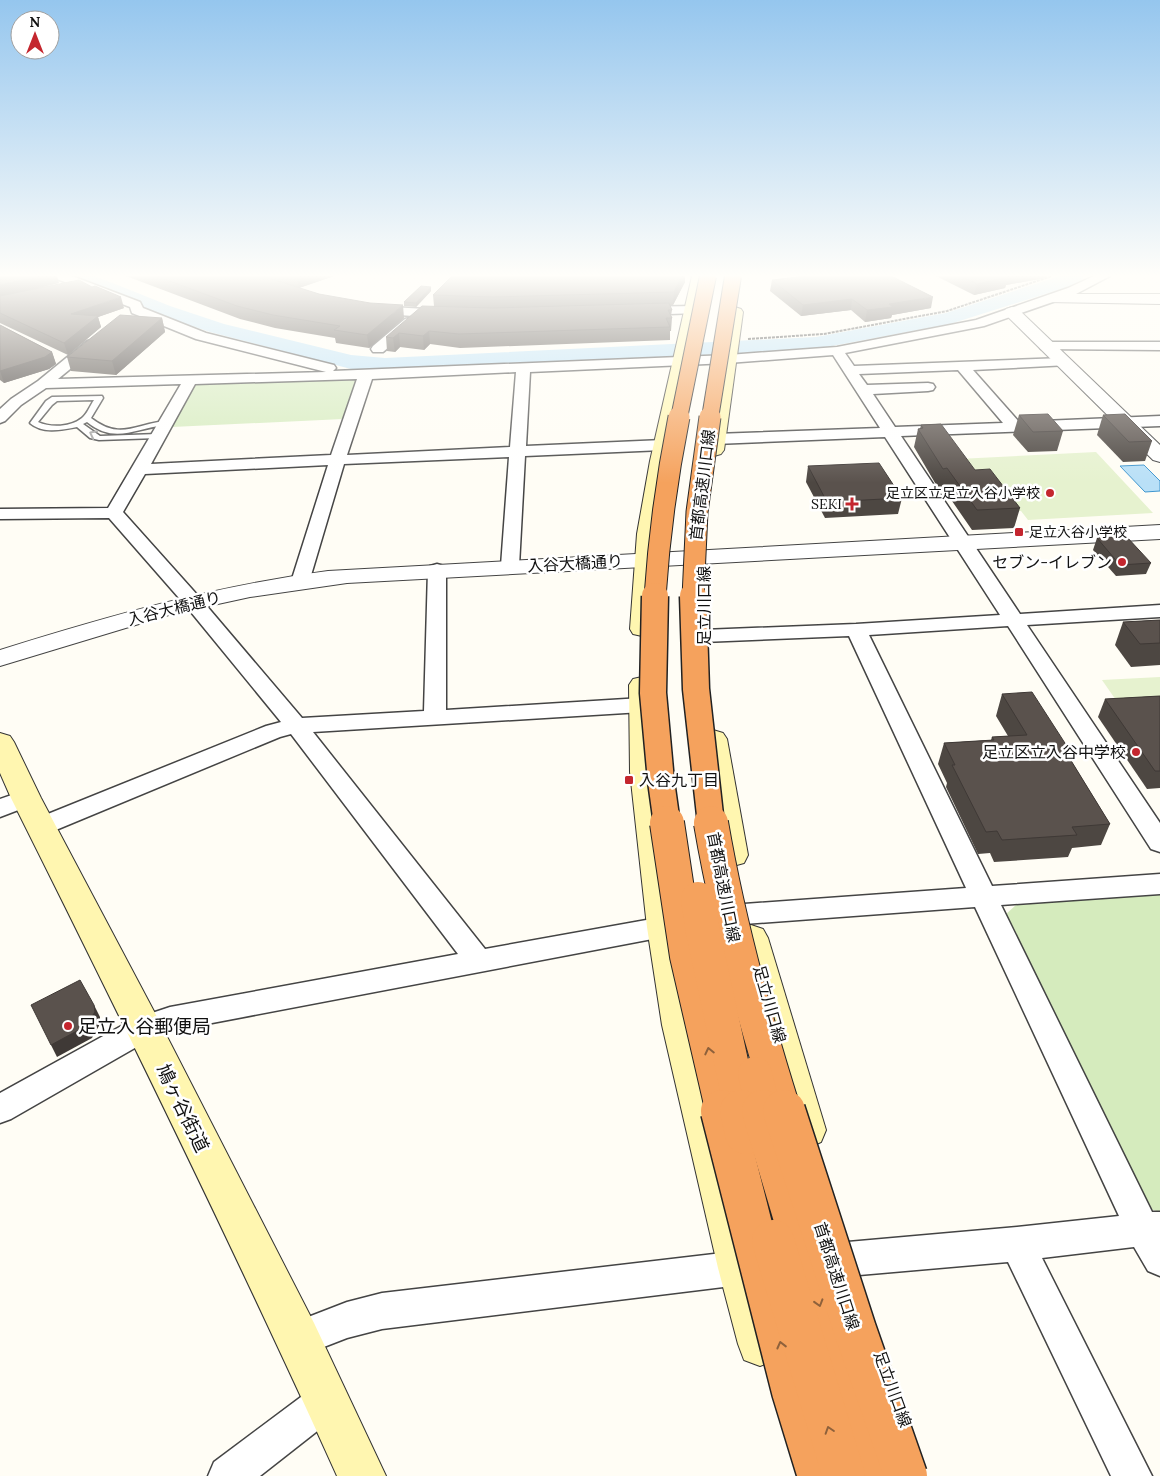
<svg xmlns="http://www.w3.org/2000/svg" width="1160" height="1476" font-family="Lora,'Noto Sans JP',serif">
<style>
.green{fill:#d5ebbd}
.pitch{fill:#e6f2cf}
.water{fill:#b9e0f7;stroke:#3f96cf}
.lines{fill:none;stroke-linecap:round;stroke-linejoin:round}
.river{fill:#b9e0f7;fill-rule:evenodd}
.service-casing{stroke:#444;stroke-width:3}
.minor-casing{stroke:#444;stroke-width:3}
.tertiary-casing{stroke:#444;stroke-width:2}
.secondary-casing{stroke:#333;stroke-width:2}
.path{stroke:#333;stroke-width:2;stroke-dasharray:3 1;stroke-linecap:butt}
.service{fill:#fff;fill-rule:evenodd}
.minor{fill:#fff;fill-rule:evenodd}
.tertiary{fill:#fff;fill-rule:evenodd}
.secondary{fill:#fff6b0;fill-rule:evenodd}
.motorway-bridge-far4-casing{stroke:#222;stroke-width:18;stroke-linecap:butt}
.motorway-bridge-far3-casing{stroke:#222;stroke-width:23;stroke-linecap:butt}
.motorway-bridge-far2-casing{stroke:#222;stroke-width:29;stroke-linecap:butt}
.motorway-bridge-far1-casing{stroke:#222;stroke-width:36;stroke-linecap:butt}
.motorway-bridge-casing{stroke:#222;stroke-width:45;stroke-linecap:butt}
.motorway-bridge-far4{stroke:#f5a25d;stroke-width:16}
.motorway-bridge-far3{stroke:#f5a25d;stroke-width:21}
.motorway-bridge-far2{stroke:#f5a25d;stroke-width:26}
.motorway-bridge-far1{stroke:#f5a25d;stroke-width:34}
.motorway-bridge{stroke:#f5a25d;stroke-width:42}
.wall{fill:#4d4742}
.shaded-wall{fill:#3f3936}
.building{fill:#5a524d;stroke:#3f3936}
.oneway{stroke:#a0a0a0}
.oneway2{stroke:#8e613b}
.poi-dot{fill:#c4262e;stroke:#fff;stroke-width:2}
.labels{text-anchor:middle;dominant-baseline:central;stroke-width:5;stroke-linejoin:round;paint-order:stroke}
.far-poi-label{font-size:14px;fill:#111;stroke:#fff;text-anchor:end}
.street-label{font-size:16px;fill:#111;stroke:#fff}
.poi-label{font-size:16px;fill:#111;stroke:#fff;text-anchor:end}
.near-poi-label{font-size:19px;fill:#111;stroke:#fff;text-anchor:start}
.near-street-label{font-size:19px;fill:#111;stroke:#fff}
</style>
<rect width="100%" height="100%" fill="#fffdf5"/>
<g class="green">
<polygon points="351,378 357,380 343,419 172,427 194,385 202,382"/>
<polygon points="1160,894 1160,1212 1144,1207 1005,915 1016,905"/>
</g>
<g class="pitch">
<polygon points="1096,452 1153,513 1028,520 1021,511 1008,512 958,459"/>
<polygon points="1160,677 1160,711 1118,703 1102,680"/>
</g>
<polygon class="water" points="1144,465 1160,481 1160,491 1145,492 1120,466"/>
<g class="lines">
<polygon class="river" points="69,276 95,276 170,306 224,324 351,355 385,358 816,337 946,313 1060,276 1084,276 1082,280 1067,287 950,324 816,349 385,372 351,369 210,332 156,314 71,280"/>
<defs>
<path id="service" d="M102 396 103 398 91 418C119 440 134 425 165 421L169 423 165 425C134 429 114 444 87 422L83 424 100 436 158 434 162 436 158 438 99 440 90 438 77 427C61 430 43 434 30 423L46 401 52 397ZM94 400C90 406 87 414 82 418 71 427 51 428 38 422L52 405 57 401Z"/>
<g id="minor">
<path d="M55 276H72L140 302 143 308 206 333 334 365 336 368 333 371 728 355 837 347 976 320 1068 288 1094 276H1110L1076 294 984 326 845 353 854 366 1063 358 1068 359 1070 362 1068 365 973 370 1019 422 1160 416V426L901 436 1020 614 1160 605V617L1027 625 1160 823V852L1151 849 1008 626 869 635 992 886 1160 874V894L1001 905 1152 1212H1160V1276L1148 1271 1134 1247 1042 1258 1152 1476H1111L1008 1262 825 1278 813 1273 808 1261 813 1249 825 1244 1017 1227 1119 1216 975 907 744 924 735 921 731 914 735 907 744 904 966 888 849 636 703 642 696 640 693 636 696 632 703 630 856 624 1000 615 885 437 715 444 709 442 707 439 709 436 715 434 880 428 833 355 728 363 530 372 526 446 663 440 669 442 671 445 669 448 663 450 525 456 519 566 517 570 510 572 503 570 501 566 509 457 344 464 309 582 307 586 300 588 293 586 291 582 328 465 145 474 123 512 200 598 302 718 424 711 428 570 430 566 437 564 444 566 446 570V710L642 698 650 700 653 705 650 710 642 712 313 732 485 949 663 917 672 920 676 927 672 934 663 937 170 1031 154 1037 11 1119 0 1123V1093L134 1019 170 1007 458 954 291 734 280 737 51 832 42 835 33 832 30 826 33 820 266 726 281 722 186 606 109 518 0 519V509L108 508 181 384 46 388 21 405 5 421 0 423V409L11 399 38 381 87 341 92 340 99 344 97 347 58 379 326 372 196 339 132 313 130 307 57 279ZM958 370 1003 423 895 427 873 394 928 391 933 390 935 387 933 384 928 383 867 385 859 374ZM516 372 510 447 347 455 372 379ZM357 379 331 455 151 464 195 384Z"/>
<polygon points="373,306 444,310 450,314 444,318 368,313 367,310 368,307"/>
<polygon points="693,306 698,307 699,310 698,313 640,315 634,311 640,307"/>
<polygon points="410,318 415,319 417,322 415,325 383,352 373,352 371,349 373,346 405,319"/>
<polygon points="1046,342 1160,342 1160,350 1041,349 1039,346 1041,343"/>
<polygon points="26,790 34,792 38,798 34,804 0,817 0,799"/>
<polygon points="748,1250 760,1255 765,1267 760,1279 748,1284 382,1329 347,1338 298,1357 285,1352 280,1339 285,1326 347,1302 382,1293"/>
<polygon points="326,1382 339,1388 345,1401 339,1414 260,1476 208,1476 214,1462 313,1388"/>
</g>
<g id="tertiary">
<polygon points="1052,294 1160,294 1160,304 1047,302 1044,299 1047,296"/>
<polygon points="1012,307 1018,309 1160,445 1160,462 1153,460 1006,315 1004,312 1006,309"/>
<path d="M1160 525V539L347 583 250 597 172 614 0 666V650C108 616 215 586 328 571Z"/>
</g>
<g id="secondary">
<polygon points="692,276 706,276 670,461 659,534 654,629 651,634 642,636 633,634 630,629 637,534 650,461"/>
<polygon points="735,307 741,309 743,312 724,450 721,454 714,456 707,454 704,450 727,312 729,309"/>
<polygon points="642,677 651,679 655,685 658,772 679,927 698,1025 760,1268 782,1344 776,1360 760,1366 744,1360 738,1344 718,1268 662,1025 647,927 630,772 629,685 633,679"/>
<polygon points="713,730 723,733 727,739 748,855 744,863 733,866 722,863 718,855 699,739 703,733"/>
<path d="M0 733 10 736 14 742 41 798 157 1017 314 1323 386 1476H337C234 1248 123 1022 11 798L0 773Z"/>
<polygon points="751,925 763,929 768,938 826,1130 821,1142 807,1148 793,1142 788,1130 734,938 739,929"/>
</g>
</defs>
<use href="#service" class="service-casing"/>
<use href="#minor" class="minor-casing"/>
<use href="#tertiary" class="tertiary-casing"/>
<use href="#secondary" class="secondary-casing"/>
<polyline class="path" points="748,339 824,334 947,311 1052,276"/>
<use href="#service" class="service"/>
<use href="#minor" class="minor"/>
<use href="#tertiary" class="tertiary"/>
<use href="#secondary" class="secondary"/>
<defs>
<g id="motorway-bridge-far4">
<polyline points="679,418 708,276"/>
<polyline points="710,418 733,276"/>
</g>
<g id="motorway-bridge-far3">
<path d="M655 597C659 536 667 477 679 417"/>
<polyline points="693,597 697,512 710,417"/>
</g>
<g id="motorway-bridge-far2">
<polyline points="655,596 653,693 661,781 667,824"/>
<polyline points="693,596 696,689 711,824"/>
</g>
<g id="motorway-bridge-far1">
<polyline points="667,823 687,956 723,1112"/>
<path d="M711 823C728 922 754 1017 784 1112"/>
<polyline points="698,899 703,933 742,1112"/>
<polyline points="755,1074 764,1112"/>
</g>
<g id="motorway-bridge">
<polyline points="722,1111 793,1391 819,1476"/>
<polyline points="741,1111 746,1133"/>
<polyline points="763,1111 841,1374 875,1476"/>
<polyline points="784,1111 855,1330 906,1476"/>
<polyline points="773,1241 844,1476"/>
</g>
</defs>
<use href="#motorway-bridge-far4" class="motorway-bridge-far4-casing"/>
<use href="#motorway-bridge-far3" class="motorway-bridge-far3-casing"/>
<use href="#motorway-bridge-far2" class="motorway-bridge-far2-casing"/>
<use href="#motorway-bridge-far1" class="motorway-bridge-far1-casing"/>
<use href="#motorway-bridge" class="motorway-bridge-casing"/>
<use href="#motorway-bridge-far4" class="motorway-bridge-far4"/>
<use href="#motorway-bridge-far3" class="motorway-bridge-far3"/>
<use href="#motorway-bridge-far2" class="motorway-bridge-far2"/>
<use href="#motorway-bridge-far1" class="motorway-bridge-far1"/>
<use href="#motorway-bridge" class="motorway-bridge"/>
</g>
<g class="wall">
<polygon points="0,276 59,283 27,291 124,308 98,317 101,327 68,355 0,323"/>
<polygon points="126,276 334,276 299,288 319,294 404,318 369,348 336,343 335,338 275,328 240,319"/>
<polygon points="452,276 685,276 685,282 673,305 669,305 672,310 671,316 672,318 671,331 670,331 670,340 460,348 430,344 424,350 400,347 395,352 387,351 386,337 434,306 433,295"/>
<polygon points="803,276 891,276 931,308 892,315 891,318 865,322 851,310 801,316 770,291 772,280"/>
<polygon points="936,276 1046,276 1045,278 1006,285 1005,288 974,295"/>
<polygon points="431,291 416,307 404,306 404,302"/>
<polygon points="162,318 165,332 116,375 71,371 67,357"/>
<polygon points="0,325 52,352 56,364 49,369 4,383 0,380"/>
<polygon points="1019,415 1063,431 1057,451 1028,452 1013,435"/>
<polygon points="1103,415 1152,441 1145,461 1123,462 1097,435"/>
<polygon points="921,425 1020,508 1014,528 972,530 943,488 938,488 914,447 918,429 920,429"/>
<polygon points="808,466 902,498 898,514 825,518 806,482"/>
<polygon points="1097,538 1151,563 1146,574 1116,576 1093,550"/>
<polygon points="1160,620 1160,665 1131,667 1115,645 1123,622"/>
<polygon points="1002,694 1072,754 1070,759 1110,824 1101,845 1072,848 1068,857 994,862 990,853 978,854 946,787 947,783 938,764 944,743 991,740 992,737 1008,736 996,716"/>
<polygon points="1160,696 1160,788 1147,789 1098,717 1105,699"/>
</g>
<g class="shaded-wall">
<polygon points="41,276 57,276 59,283 0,297 0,285"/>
<polygon points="297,276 334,276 299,288"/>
<polygon points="682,276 685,276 685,282 673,305 674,292"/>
<polygon points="1002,276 1046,276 1045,278 1006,285 1005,288 974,295 977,284"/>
<polygon points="431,287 431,291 416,307 416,303"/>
<polygon points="121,297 124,308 98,317 101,327 68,355 64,343 71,314"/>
<polygon points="933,297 931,308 892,315 891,318 865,322 867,310 889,304"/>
<polygon points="852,299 851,310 801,316 803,305"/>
<polygon points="403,305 404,318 369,348 367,335"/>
<polygon points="162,318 165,332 116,375 112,361"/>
<polygon points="429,331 430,344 424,350 423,336"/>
<polygon points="399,333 400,347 395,352 393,338"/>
<polygon points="52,352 56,364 49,369 4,383 0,371"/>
<polygon points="94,1005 100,1017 100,1024 92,1038 57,1057 51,1045"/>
</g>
<g class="building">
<polygon points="0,276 41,276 0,285"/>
<polygon points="156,276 262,276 319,294 370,303 403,305 367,335 334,330 340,326 273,315 237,306"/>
<polygon points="452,276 682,276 674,292 493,297 433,295"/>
<polygon points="807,276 891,276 933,297 889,304 893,307 867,310 852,299 803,305 772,280"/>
<polygon points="961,276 1005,276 1008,277 977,284"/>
<polygon points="79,280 92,287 95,286 121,297 71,314 98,316 64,343 0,313 0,296"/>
<polygon points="421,286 431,287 416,303 404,302"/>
<polygon points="669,303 672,310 668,310 672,318 666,318 670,327 459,334 429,331 423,336 399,333 393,338 386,337 422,306 493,308"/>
<polygon points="120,315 162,318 112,361 67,357"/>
<polygon points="0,325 52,352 45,357 0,371"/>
<polygon points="1048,414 1063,431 1033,432 1019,415"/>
<polygon points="1125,414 1152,441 1129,442 1103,415"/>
<polygon points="941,424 975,470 990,469 1020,508 977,510 947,468 943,469 918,429 923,428 921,425"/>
<polygon points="879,463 902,498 827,502 808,466"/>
<polygon points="1126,536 1151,563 1120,565 1097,538"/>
<polygon points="1160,620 1160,643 1140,644 1123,622"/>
<polygon points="1032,692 1072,754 1067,754 1110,824 1072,827 1077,835 1002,840 997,831 986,832 952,765 955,765 944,743 994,740 992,737 1027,735 1002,694"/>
<polygon points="1160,696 1160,771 1155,771 1105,699"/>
<polygon points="80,980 94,1005 95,1012 86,1026 51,1045 31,1005"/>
</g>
<defs><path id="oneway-chevron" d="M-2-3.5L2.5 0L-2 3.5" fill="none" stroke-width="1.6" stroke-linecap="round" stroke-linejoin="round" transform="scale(1.25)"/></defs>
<use class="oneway" href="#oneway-chevron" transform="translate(93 434) rotate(-153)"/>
<g class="oneway2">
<use href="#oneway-chevron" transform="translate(709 1051) rotate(-103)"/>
<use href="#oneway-chevron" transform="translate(819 1303) rotate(73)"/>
<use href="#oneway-chevron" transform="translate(781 1345) rotate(-104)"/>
<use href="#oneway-chevron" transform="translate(829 1430) rotate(-108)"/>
</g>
<linearGradient id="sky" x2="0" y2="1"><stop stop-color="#95c6ee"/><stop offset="0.57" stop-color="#fffefa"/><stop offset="1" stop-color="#fffefa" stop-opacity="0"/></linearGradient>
<rect width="1160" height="483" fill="url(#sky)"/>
<g class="poi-dot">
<circle cx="1050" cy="493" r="5"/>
<path d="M849.5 496.5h5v5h5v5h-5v5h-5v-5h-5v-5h5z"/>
<rect x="1014" y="527" width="10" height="10" rx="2.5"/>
<circle cx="1122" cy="562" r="5"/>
<circle cx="1136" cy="752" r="5"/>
<rect x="624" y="775" width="10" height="10" rx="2.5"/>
<circle cx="68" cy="1026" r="5"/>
</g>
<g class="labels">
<g class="far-poi-label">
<text x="1040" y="493">足立区立足立入谷小学校</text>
<text x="842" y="504">SEKI</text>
<text x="1029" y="532" text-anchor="start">足立入谷小学校</text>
</g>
<g class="street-label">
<text transform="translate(702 485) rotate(-83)">首都高速川口線</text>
<text transform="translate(575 563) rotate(-3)">入谷大橋通り</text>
<text transform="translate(704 606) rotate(-90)">足立川口線</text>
<text transform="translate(174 608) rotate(-14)">入谷大橋通り</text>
<text transform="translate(724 887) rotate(79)">首都高速川口線</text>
<text transform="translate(770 1004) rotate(74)">足立川口線</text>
<text transform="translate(837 1276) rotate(72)">首都高速川口線</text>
<text transform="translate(893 1389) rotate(70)">足立川口線</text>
</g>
<g class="poi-label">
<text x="1112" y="562">セブン-イレブン</text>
<text x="1126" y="752">足立区立入谷中学校</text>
<text x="639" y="780" text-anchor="start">入谷九丁目</text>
</g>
<g class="near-poi-label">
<text x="78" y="1026">足立入谷郵便局</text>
</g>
<g class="near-street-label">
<text transform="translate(183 1108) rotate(64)">鳩ヶ谷街道</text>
</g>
</g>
<g transform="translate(35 35)"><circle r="24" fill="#ffffff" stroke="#a0a0a0"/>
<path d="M0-4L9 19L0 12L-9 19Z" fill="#c4262e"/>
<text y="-8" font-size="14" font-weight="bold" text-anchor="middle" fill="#111111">N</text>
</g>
</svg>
